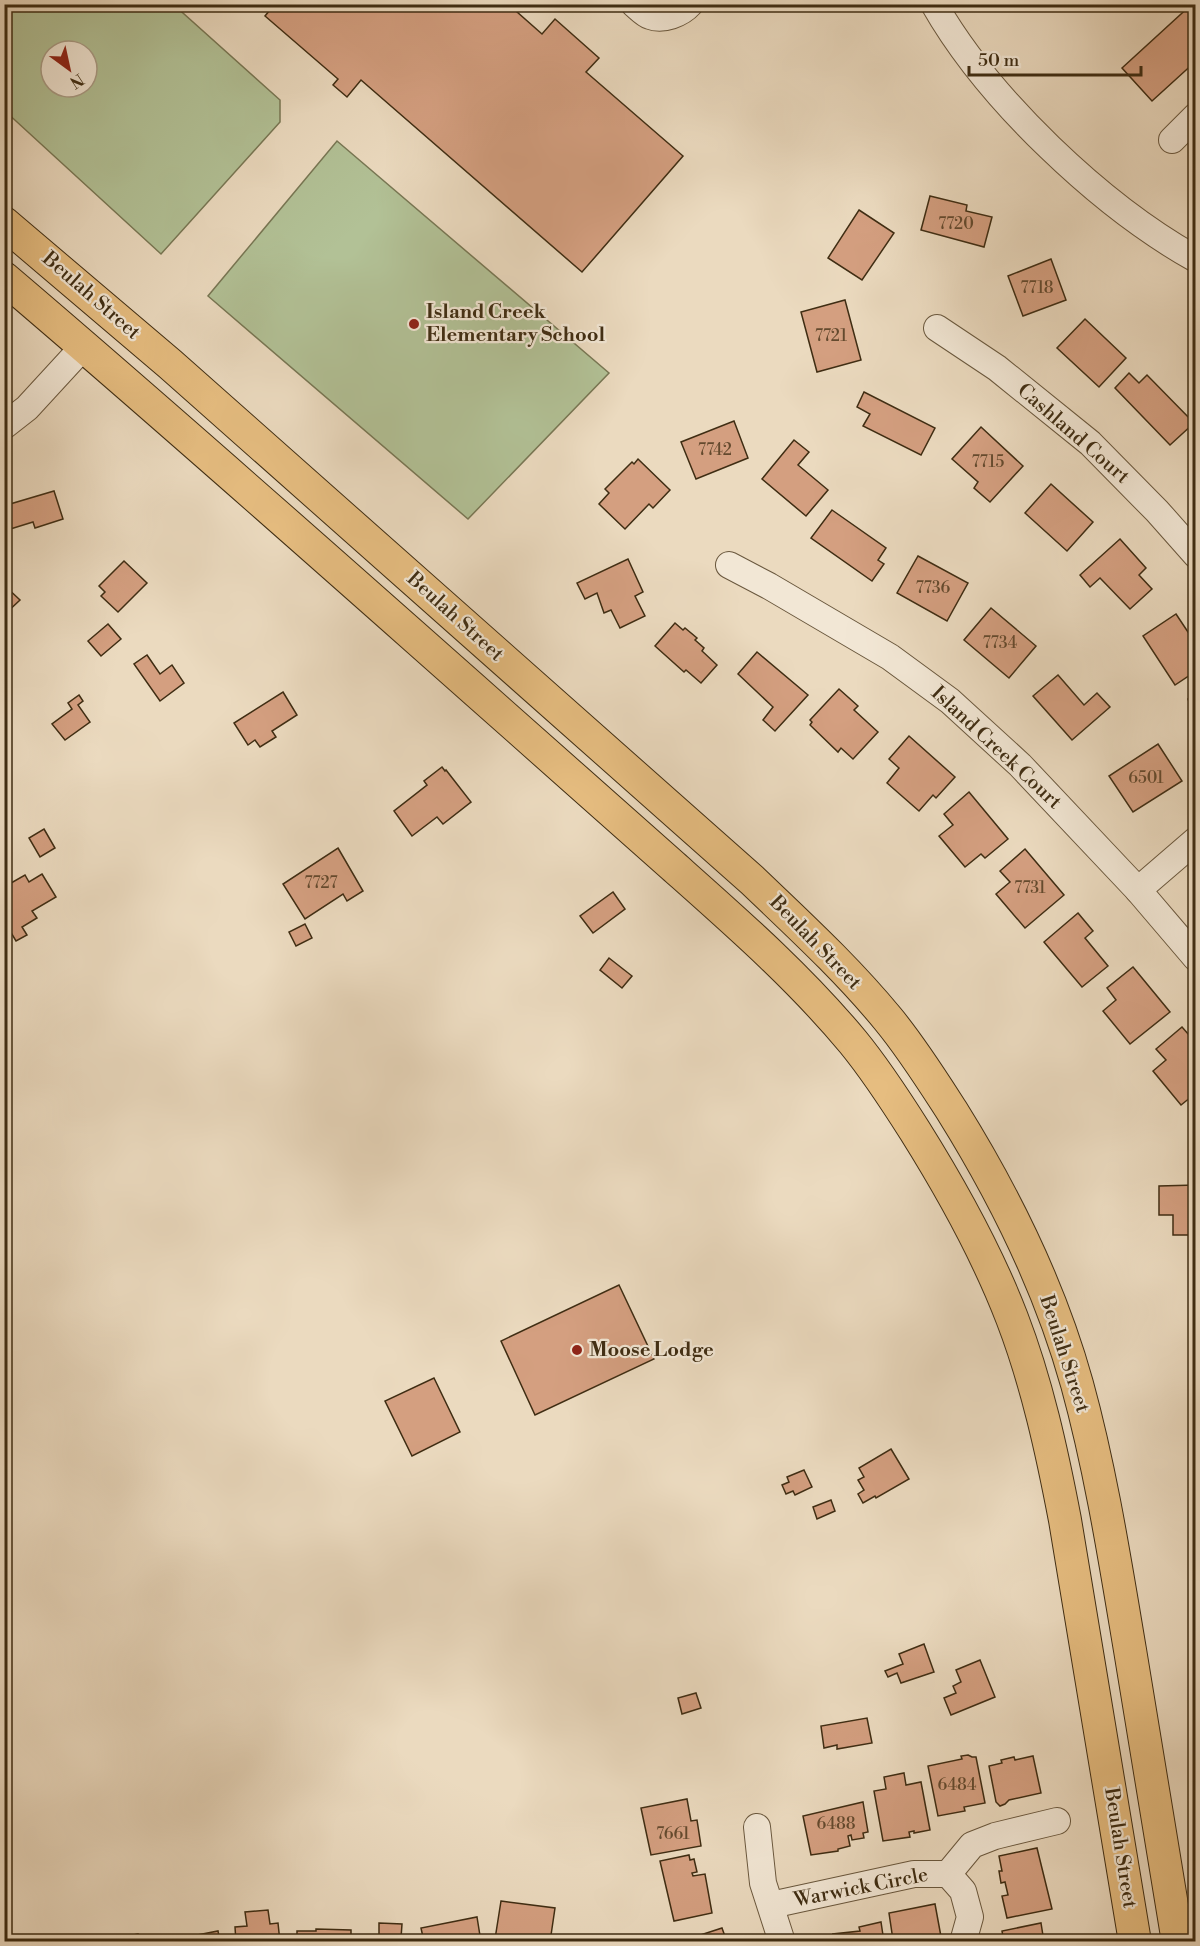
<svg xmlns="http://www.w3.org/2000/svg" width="1200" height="1946" font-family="'Libre Bodoni',serif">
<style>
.pitch{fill:#b2c196;stroke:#787754;stroke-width:1.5;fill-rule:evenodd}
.building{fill:#d49f80;stroke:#3f2d13;stroke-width:1.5}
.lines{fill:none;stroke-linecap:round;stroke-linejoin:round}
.minor-casing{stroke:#6a583e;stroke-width:28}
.major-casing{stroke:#3f2d13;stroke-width:34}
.minor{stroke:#f2e7d5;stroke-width:26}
.major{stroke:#e6bd80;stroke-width:32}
.poi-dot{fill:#8f2418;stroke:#f2e7d5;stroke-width:2}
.labels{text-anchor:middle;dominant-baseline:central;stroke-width:4.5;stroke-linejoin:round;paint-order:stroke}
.number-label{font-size:16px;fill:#644a2e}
.street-label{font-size:20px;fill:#3f2d13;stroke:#f2e7d5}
.poi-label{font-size:20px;font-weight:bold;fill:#3f2d13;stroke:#f2e7d5;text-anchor:start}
</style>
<rect width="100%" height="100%" fill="#ebdabf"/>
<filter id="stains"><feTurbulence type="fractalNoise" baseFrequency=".00333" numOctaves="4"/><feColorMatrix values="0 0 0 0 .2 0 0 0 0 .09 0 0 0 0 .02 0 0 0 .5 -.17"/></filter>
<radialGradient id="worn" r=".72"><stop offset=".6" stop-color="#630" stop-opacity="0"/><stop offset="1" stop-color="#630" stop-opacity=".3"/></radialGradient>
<g class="pitch">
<path d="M4 5H174L280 100V122L161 254 5 111ZM51 51H87V87H51Z"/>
<polygon points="337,141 609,373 468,519 208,296"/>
</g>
<g class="building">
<polygon points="275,4 508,4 542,34 555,19 599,58 586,72 683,156 582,272 361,80 347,97 333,85 338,79 265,16"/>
<polygon points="1192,4 1196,4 1196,61 1152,101 1122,68"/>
<polygon points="930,196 967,205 966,211 992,217 984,247 921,230"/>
<polygon points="859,210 894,233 862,280 828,258"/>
<polygon points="1051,259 1066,300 1023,316 1008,276"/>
<polygon points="845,300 861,360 817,372 801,312"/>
<polygon points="1085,319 1126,358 1099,387 1057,348"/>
<polygon points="1129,373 1139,383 1147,375 1194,423 1170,445 1115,388"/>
<polygon points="864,392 935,428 921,455 863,426 870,414 857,407"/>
<polygon points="734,421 748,458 696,479 681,442"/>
<polygon points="981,427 1023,466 990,502 974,488 978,482 952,459"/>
<polygon points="794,440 809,452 798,465 828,490 806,516 762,479"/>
<polygon points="638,459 670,490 653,508 649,504 625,529 599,504 609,493 605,489 632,462 634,464"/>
<polygon points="1051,484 1093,522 1067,551 1025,513"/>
<polygon points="6,491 10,504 54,491 63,519 35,528 33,522 4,531"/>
<polygon points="832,510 886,548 878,560 884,564 872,581 811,538"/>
<polygon points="1120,539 1146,568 1139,575 1152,589 1130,609 1100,578 1090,587 1080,575"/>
<polygon points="918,556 968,583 947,621 897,593"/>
<polygon points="628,559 643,592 635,596 645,616 620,628 611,610 604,613 597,593 585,599 577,583"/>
<polygon points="124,561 147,583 118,612 101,596 105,592 99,586"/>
<polygon points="4,585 20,600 4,615"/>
<polygon points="991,608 1036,646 1009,678 964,640"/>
<polygon points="1176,614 1196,644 1196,671 1175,685 1143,636"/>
<polygon points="675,623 683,630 685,628 697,638 695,640 704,648 702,651 717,665 701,683 686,670 684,672 655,646"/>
<polygon points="108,624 121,639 101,656 88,641"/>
<polygon points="757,652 808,695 775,731 763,720 773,707 738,674"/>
<polygon points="147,655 160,674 172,665 184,683 160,701 134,664"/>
<polygon points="1058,675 1084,705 1097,693 1110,707 1072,740 1033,696"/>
<polygon points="839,689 858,706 854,710 878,732 853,759 841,748 838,752 810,725 812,722 810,720"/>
<polygon points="283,692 297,715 272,731 276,737 260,747 255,740 248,745 234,723"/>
<polygon points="79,695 83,701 78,705 90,722 65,740 52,724 72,709 68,703"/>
<polygon points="1196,697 1196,723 1188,699"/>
<polygon points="909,736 955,777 936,798 933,795 919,811 887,783 899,768 889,759"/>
<polygon points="1158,744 1182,781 1133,812 1109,776"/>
<polygon points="442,767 445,771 446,770 471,802 443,824 437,817 412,836 394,811 427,785 424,781"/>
<polygon points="969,792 1008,839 985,858 981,854 965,867 939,836 953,825 944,814"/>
<polygon points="44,829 55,848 40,857 29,838"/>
<polygon points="338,848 363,891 347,901 343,894 305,919 283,884"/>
<polygon points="1025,849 1064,895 1025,928 996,894 1010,882 1000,871"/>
<polygon points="42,874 56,897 32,911 37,918 22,927 27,935 16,941 4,921 4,887 25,875 29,882"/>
<polygon points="613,892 625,909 593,933 580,916"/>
<polygon points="1078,913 1093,931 1085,938 1108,966 1082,987 1044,942"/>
<polygon points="305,924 312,938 296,946 289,932"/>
<polygon points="609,958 632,976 622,988 600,970"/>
<polygon points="1133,967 1170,1012 1130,1044 1103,1011 1116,1000 1107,988"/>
<polygon points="1182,1027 1196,1043 1196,1093 1181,1105 1153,1071 1166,1060 1156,1049"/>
<polygon points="1196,1185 1196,1235 1173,1235 1173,1215 1159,1215 1159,1186"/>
<polygon points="619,1285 654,1359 535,1415 501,1341"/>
<polygon points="434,1378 460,1432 412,1456 385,1401"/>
<polygon points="891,1449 909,1479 876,1498 875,1496 863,1503 858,1494 864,1490 858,1480 864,1477 859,1468"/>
<polygon points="804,1470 812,1487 795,1495 793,1491 786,1494 782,1485 789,1482 787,1477"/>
<polygon points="831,1500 835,1511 817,1519 813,1507"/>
<polygon points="924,1644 934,1672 901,1683 897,1673 888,1677 885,1671 903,1664 899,1654"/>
<polygon points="980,1660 995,1697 951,1715 944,1698 956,1693 953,1686 961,1682 956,1670"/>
<polygon points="696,1693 701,1708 682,1714 678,1698"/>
<polygon points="867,1718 872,1743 837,1749 837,1745 824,1748 821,1726"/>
<polygon points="968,1755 972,1757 976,1757 985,1803 964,1807 965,1811 938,1816 928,1766 962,1759 961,1756"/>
<polygon points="1033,1756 1041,1793 1009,1800 1005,1804 1000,1806 996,1802 989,1766 1002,1763 1001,1760 1014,1757 1015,1760"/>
<polygon points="904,1773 906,1785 921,1782 930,1830 914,1833 914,1831 909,1832 910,1837 883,1841 874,1791 886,1789 884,1777"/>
<polygon points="687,1799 691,1821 697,1820 701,1846 651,1855 641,1808"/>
<polygon points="863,1802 868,1832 863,1833 864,1838 852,1840 851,1835 848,1836 850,1846 838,1849 838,1851 811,1855 803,1816"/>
<polygon points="1037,1848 1052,1909 1007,1918 1002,1896 1008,1895 1005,1882 1001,1883 999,1871 1002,1871 999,1856"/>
<polygon points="689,1855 690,1860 694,1859 697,1872 692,1873 693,1876 705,1874 712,1913 674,1921 660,1861"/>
<polygon points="501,1901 555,1908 550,1942 518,1937 517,1942 495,1939"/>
<polygon points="935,1904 942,1942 893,1940 889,1913"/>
<polygon points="268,1910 270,1924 278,1923 280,1942 236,1942 235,1927 247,1926 245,1912"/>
<polygon points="477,1917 481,1942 424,1942 421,1928"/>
<polygon points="881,1922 884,1942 822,1942 821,1939 834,1936 833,1934 860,1931 859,1927"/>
<polygon points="379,1923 402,1924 401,1938 410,1938 410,1942 368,1942 368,1937 379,1938"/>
<polygon points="1041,1923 1044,1942 1004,1942 1002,1931"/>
<polygon points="722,1928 727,1942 679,1942"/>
<polygon points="316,1929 351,1930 351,1942 297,1942 297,1931 316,1931"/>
<polygon points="218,1931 220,1942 162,1942"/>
<polygon points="138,1934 140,1942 117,1942 116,1939"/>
</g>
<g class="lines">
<defs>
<g id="minor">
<path d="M634 4C639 8 644 14 650 16 663 21 681 14 690 4"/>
<path d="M934 4C988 99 1101 206 1196 259"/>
<polyline points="1172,140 1196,116"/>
<polyline points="937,328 997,368 1090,443 1157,511 1196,555"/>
<polyline points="4,426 27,408 84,346"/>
<polyline points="729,565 769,586 890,657 950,701 1020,765 1138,890 1196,958"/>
<polyline points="1138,890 1196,840"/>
<polyline points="757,1827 763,1883 782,1942"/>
<polyline points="948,1874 972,1845 995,1836 1057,1821"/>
<polyline points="771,1905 914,1874 948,1874 963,1891 970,1917 963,1942"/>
</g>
<g id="major">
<path d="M4 223 170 364 752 880C799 925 847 969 888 1019 912 1048 932 1080 952 1111 1005 1196 1050 1287 1077 1384 1101 1471 1115 1561 1130 1650 1146 1747 1162 1844 1178 1942"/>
<path d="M4 278C164 414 321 554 478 693 543 751 608 808 673 866 736 922 799 977 853 1042 876 1070 896 1101 915 1131 952 1190 987 1253 1012 1318 1037 1383 1052 1452 1065 1520L1135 1942"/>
</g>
</defs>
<use href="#minor" class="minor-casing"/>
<use href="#major" class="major-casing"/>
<use href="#minor" class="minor"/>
<use href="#major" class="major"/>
</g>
<g class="poi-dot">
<circle cx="414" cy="324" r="6"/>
<circle cx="577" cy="1350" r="6"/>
</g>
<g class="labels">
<g class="number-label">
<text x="956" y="224">7720</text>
<text x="1037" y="288">7718</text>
<text x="831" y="336">7721</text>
<text x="715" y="450">7742</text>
<text x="988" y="462">7715</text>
<text x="933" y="588">7736</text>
<text x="1000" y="643">7734</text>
<text x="1146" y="778">6501</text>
<text x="321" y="883">7727</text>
<text x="1030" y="888">7731</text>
<text x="957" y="1785">6484</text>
<text x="836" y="1824">6488</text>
<text x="673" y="1834">7661</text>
</g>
<g class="street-label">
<text transform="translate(91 296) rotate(41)">Beulah Street</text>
<text transform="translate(1073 434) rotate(41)">Cashland Court</text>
<text transform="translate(455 617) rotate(42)">Beulah Street</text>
<text transform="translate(996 748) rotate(43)">Island Creek Court</text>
<text transform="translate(815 943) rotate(46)">Beulah Street</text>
<text transform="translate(1064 1354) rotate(72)">Beulah Street</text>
<text transform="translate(1120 1848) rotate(81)">Beulah Street</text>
<text transform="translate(861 1888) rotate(-11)">Warwick Circle</text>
</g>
<g class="poi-label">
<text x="426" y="312">Island Creek<tspan x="426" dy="23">Elementary School</tspan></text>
<text x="589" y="1350">Moose Lodge</text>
</g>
</g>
<rect width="1200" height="1946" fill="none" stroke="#ebdabf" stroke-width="24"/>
<rect x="6" y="6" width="1188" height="1934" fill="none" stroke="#3f2d13" stroke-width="3"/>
<rect x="12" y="12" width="1176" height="1922" fill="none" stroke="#3f2d13" stroke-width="1.5"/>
<g transform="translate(69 69) rotate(147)"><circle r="28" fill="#f2e7d5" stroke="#aa9d87" stroke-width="1.5"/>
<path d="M0-4.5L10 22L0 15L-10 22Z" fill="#8f2418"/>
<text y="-9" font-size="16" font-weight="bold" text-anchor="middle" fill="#3f2d13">N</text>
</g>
<path d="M969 66v9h172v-9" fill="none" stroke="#3f2d13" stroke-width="3"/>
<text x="978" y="66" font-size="18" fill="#3f2d13" stroke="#f2e7d5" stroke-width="4.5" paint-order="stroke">50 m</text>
<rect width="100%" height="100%" filter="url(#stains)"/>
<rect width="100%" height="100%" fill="url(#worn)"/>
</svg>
